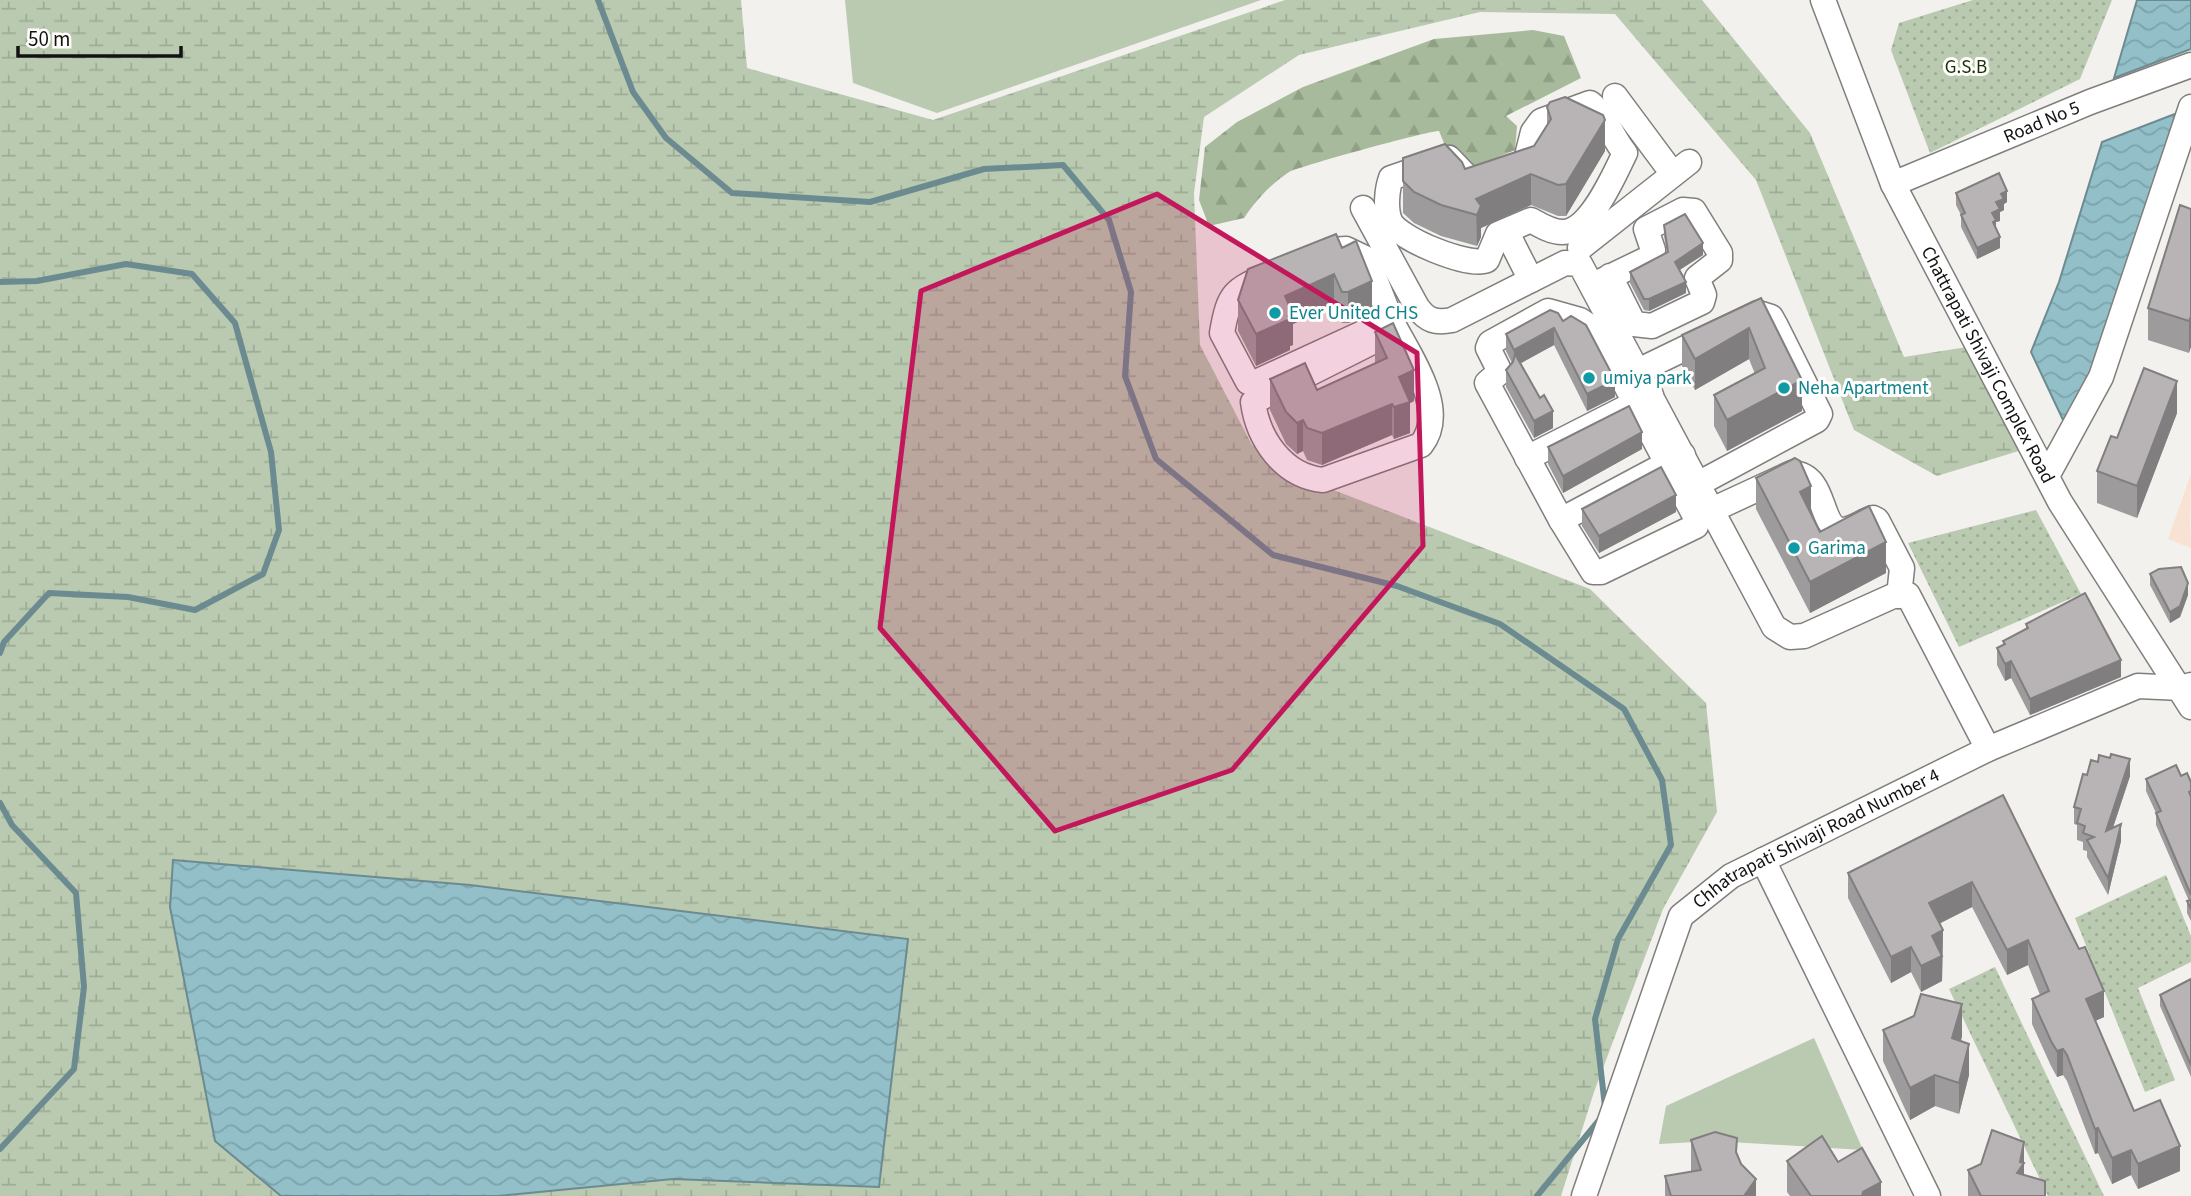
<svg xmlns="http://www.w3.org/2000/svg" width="2191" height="1196" font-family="'Source Sans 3',sans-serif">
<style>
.medical{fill:#f7e2d4}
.grass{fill:#b9cab0}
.forest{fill:url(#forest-firs)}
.wetland{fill:url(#wetland-marsh)}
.park{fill:url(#park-dots)}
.water{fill:url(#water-waves);stroke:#6c8b91;stroke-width:2}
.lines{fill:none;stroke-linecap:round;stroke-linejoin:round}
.stream{stroke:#6c8b91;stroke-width:6}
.street-casing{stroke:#817f7c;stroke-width:27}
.street{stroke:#fff;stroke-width:24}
.wall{fill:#9e9b9c}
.shaded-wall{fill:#817e7f}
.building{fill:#b8b4b5;stroke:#817e7f;stroke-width:2}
.marked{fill:#c2185b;fill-opacity:0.2;stroke:#c2185b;stroke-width:5;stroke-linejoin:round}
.culture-dot{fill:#0f9aa8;stroke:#fffefc;stroke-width:2.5}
.labels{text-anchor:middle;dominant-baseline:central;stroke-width:6;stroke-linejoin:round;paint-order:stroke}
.park-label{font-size:19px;fill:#173202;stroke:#fffefc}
.street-label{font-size:19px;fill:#121210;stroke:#fffefc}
.culture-label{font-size:19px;fill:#0d838f;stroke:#fffefc;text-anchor:start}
</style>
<defs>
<pattern id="forest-firs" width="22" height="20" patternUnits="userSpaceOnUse" patternTransform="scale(1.75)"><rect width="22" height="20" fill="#a7bb9c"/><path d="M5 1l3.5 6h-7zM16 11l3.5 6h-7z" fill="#8fa085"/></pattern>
<pattern id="wetland-marsh" width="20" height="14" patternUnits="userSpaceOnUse" patternTransform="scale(1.75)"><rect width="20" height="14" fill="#b9cab0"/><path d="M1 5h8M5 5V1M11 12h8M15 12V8" fill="none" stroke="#9eac96"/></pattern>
<pattern id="park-dots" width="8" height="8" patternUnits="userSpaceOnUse" patternTransform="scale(1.75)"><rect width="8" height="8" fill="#b9cab0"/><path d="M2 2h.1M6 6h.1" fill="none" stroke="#9eac96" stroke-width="1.8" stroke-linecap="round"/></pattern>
<pattern id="water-waves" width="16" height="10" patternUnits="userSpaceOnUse" patternTransform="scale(1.75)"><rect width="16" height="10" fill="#92bfc8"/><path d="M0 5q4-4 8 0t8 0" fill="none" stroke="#7da3ab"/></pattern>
</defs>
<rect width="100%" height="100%" fill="#f3f1ed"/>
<polygon class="medical" points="2191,474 2190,525 2191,548 2168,539"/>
<g class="grass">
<polygon points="845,0 1261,0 937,113 853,83"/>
<polygon points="1814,1038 1863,1150 1714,1141 1659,1144 1666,1106"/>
</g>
<path class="forest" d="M1533 30 1564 36 1581 78 1506 116 1517 126 1515 150 1457 174 1439 131C1431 130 1297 167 1289 172 1270 185 1257 199 1244 218L1209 226 1199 200 1205 147 1237 122 1303 87 1434 39Z"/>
<polygon class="wetland" points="0,0 741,0 747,68 933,120 1285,0 1702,0 1810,133 1904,357 1967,347 2022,450 1937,476 1854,430 1756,180 1615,14 1480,12 1299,55 1204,117 1194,193 1200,345 1252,445 1313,482 1590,589 1706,703 1717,812 1663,909 1594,1092 1561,1196 0,1196"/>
<g class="park">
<polygon points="1973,0 2112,0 2080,79 1930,153 1891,50 1899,23"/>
<polygon points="2036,510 2081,594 1959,647 1908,543"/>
<polygon points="2166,875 2191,936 2191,962 2138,988 2175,1080 2145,1092 2075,918"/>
<polygon points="1995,967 2104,1196 2048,1196 1949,989"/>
</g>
<g class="water">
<polygon points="2137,0 2191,0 2191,49 2114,78"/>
<polygon points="2180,112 2095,372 2063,420 2031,352 2059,282 2102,142"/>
<polygon points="173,860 470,885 908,939 879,1187 673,1179 498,1196 281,1196 215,1141 170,907"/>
</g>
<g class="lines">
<g class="stream">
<polyline points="598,0 633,92 666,138 732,193 870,202 984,169 1063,165 1109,220 1131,292 1125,376 1156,459 1273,555 1397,586 1500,624 1624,709 1662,780 1671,845 1618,939 1595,1019 1605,1107"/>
<polyline points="0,282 37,281 126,264 192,274 235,323 271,452 279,530 263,574 195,610 128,597 49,593 4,642 0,653"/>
<polyline points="0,803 12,825 76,893 84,987 74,1069 0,1149"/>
<polyline points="1537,1196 1600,1119"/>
</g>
<defs>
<g id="street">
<path id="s1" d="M1823 0 1893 184 2060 502 2191 707"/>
<polyline points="1615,96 1673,174"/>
<path d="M1590 103C1606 116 1612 137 1625 153 1614 175 1590 233 1562 232 1551 232 1540 225 1531 220L1498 234 1487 260C1470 268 1398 239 1390 221 1385 209 1387 189 1391 178L1449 158 1473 183 1525 164 1533 132 1541 121Z"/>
<path id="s2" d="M1893 184 2090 102 2191 65"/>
<path d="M1363 208 1417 307C1427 321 1436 323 1452 320L1565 263 1580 264 1774 627 1790 637 1804 636 1893 596 1908 595 1988 749"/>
<polyline points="1506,231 1531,280"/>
<polyline points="1580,248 1689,162"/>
<polyline points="1331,250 1346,249 1367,259 1391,320"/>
<path d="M1271 274C1234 290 1229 292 1222 333L1248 382 1254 383 1391 320C1407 353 1450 409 1421 445L1323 480C1283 476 1258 439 1253 402L1396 330"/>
<polyline points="1593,285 1651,257 1653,250 1646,229 1683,210 1694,211 1720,253 1720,260 1697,278 1704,295 1702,302 1652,326 1634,324 1610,276"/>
<polygon points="1548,311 1580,320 1597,331 1696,518 1696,526 1601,572 1593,572 1561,520 1487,383 1500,372 1488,348 1490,343"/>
<polyline points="1638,371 1758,313 1771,317 1776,326 1820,414 1817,420 1698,484"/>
<polyline points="1527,458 1651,395"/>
<polyline points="2047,476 2101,377 2191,107"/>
<path d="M1712 510 1792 473C1828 475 1818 529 1842 530 1852 530 1863 521 1873 518L1877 520 1902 568 1899 596"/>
<polyline points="1561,520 1683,455"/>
<polyline points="1763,860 1928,1196"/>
<path id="s3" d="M1584 1196 1681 916 1731 876 1988 749 2138 686 2182 688 2191 685"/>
</g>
</defs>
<use href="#street" class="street-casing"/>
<use href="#street" class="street"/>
</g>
<g class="wall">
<polygon points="1547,107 1605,151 1566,216 1558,216 1531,205 1481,228 1481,237 1477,246 1441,236 1414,223 1403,213 1403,158 1465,169 1534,146 1547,126"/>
<polygon points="1956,193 2007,202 2004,204 2004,210 2000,212 2000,221 1996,222 1996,228 2000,248 1977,259 1961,227 1961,215 1956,205"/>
<polygon points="2191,209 2189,353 2148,340 2148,308"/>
<polygon points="1664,225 1703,255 1679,270 1686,293 1649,311 1644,310 1630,283 1630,272 1667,253 1664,236"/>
<polygon points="1336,234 1372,312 1348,323 1342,323 1334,305 1293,324 1293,345 1290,346 1290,350 1256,366 1238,331 1238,300"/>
<polygon points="1761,298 1802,411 1727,451 1714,426 1714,395 1755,374 1749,359 1695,390 1682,366 1682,335"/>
<polygon points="1563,321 1615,397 1587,411 1554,345 1520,363 1553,428 1534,438 1506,387 1506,370 1512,363 1506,351 1506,334"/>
<polygon points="1375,332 1414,401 1410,403 1410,433 1394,439 1392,435 1322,465 1307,460 1303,451 1297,454 1286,444 1270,410 1270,379 1317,390 1375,364"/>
<polygon points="2177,413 2137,518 2097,503 2097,471 2117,438"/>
<polygon points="1548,447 1642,449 1563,493 1548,464"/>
<polygon points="1756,478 1811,514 1820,532 1886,573 1810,613 1756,509"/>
<polygon points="1582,509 1676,512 1599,553 1582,526"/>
<polygon points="2150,574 2188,595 2180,617 2170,623 2150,585"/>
<polygon points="2026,624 2121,677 2030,715 2011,678 2005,681 1997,665 1997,648 2003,645 2003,641 2026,629"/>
<polygon points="2087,775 2130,776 2113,828 2121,841 2108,895 2087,857 2087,851 2083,850 2083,842 2077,840 2077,825 2074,824 2074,807"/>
<polygon points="2181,776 2191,782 2191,921 2187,913 2187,901 2189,901 2156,825 2156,813 2146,791 2146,779"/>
<polygon points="2003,795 2104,1017 2095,1021 2134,1111 2180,1171 2138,1189 2131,1175 2112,1184 2098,1153 2095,1154 2067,1081 2063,1075 2057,1077 2051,1066 2032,1024 2032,999 2040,995 2028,965 2007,975 1972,907 1940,923 1943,930 1942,981 1921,992 1911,972 1891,983 1848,898 1848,873"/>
<polygon points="2191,979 2191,1077 2160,1006 2160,995"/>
<polygon points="1883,1030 1962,1036 1961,1041 1969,1075 1959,1114 1935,1106 1910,1120 1883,1061"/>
<polygon points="1691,1140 1737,1154 1756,1196 1665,1196 1665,1176 1691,1172"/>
<polygon points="2024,1142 2024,1175 2045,1196 1968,1196 1968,1170"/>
<polygon points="1787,1161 1838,1162 1881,1196 1790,1196 1787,1192"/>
</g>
<g class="shaded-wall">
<polygon points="1605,120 1605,151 1566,216 1566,184"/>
<polygon points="1531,174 1531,205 1481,228 1481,237 1477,246 1476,199"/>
<polygon points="2007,191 2007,202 2004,204 2004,210 2000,212 2000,221 1996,222 1996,232 1993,224 1992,213 2001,194"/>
<polygon points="2000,237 2000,248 1977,259 1977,248"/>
<polygon points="1703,243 1703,255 1675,273 1675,262"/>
<polygon points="1334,274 1334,305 1293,324 1293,345 1290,346 1290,350 1256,366 1256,334 1285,296"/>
<polygon points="1372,281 1372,312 1348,323 1348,292"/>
<polygon points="1686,282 1686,293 1649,311 1649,299"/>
<polygon points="2191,316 2191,347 2189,353 2189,321"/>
<polygon points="1554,328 1554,345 1514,367 1514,350"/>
<polygon points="1749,328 1749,359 1695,390 1695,359"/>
<polygon points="1414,370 1414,401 1410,403 1410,433 1394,439 1394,407 1399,377"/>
<polygon points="1615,380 1615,397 1587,411 1587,394"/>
<polygon points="1802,380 1802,411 1727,451 1727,420"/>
<polygon points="2177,381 2177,413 2137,518 2137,486"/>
<polygon points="1392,404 1392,435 1322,465 1322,433"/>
<polygon points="1553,411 1553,428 1534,438 1534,421"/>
<polygon points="1303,420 1303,451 1297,454 1297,423"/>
<polygon points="1642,432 1642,449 1563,493 1563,476"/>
<polygon points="1811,486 1811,517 1800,492"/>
<polygon points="1676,495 1676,512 1599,553 1599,536"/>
<polygon points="1886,542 1886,573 1810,613 1810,582"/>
<polygon points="2188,583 2188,595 2180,617 2170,623 2170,612"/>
<polygon points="2121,660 2121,677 2030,715 2030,699"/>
<polygon points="2011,661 2011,678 2005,681 2005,664"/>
<polygon points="2130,759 2130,776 2106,848 2106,831"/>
<polygon points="2121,824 2121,841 2108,895 2108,878"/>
<polygon points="1972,882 1972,907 1929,929 1929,903"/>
<polygon points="1943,930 1942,981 1921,992 1921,966 1932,936"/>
<polygon points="2028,940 2028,965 2007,975 2007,950"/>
<polygon points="1911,947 1911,972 1891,983 1891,957"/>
<polygon points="2104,991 2104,1017 2086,1025 2086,999"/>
<polygon points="1962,1004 1962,1036 1952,1070 1952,1038"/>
<polygon points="1969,1044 1969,1075 1959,1114 1959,1083"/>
<polygon points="2063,1049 2063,1075 2057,1077 2057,1051"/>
<polygon points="1935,1075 1935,1106 1910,1120 1910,1088"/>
<polygon points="2098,1128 2098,1153 2095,1154 2095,1129"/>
<polygon points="2024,1142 2024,1195 2017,1173"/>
<polygon points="2180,1146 2180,1171 2138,1189 2138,1164"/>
<polygon points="2131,1150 2131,1175 2112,1184 2112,1158"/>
<polygon points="1756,1179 1756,1196 1744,1196"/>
<polygon points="1881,1182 1881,1196 1862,1196 1863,1192"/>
</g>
<g class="building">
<polygon points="1565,97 1603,115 1605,120 1566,184 1558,185 1531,174 1476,199 1481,206 1477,215 1441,205 1414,192 1403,181 1403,158 1445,144 1462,162 1465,169 1534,146 1551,119 1547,107 1550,102"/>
<polygon points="1999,173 2007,191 2001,194 2004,199 1996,202 2000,209 1992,213 1996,220 1993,222 2000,237 1977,248 1961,215 1965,213 1956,193"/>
<polygon points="2180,205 2191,209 2191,316 2189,321 2148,308"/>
<polygon points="1685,214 1703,243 1675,262 1686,282 1649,299 1644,299 1630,272 1668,252 1664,225"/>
<polygon points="1336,234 1342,248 1356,241 1372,281 1348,292 1342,292 1334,274 1285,296 1293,314 1288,316 1290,319 1256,334 1238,300 1248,269"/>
<polygon points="1761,298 1802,380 1727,420 1714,395 1765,368 1749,328 1695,359 1682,335"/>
<polygon points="1550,310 1558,313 1563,321 1571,316 1586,325 1615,380 1587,394 1554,328 1514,350 1506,334"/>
<polygon points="1393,323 1414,370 1399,377 1410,402 1394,407 1392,404 1322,433 1307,428 1303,420 1297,423 1286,412 1270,379 1305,363 1317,390 1387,358 1375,332"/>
<polygon points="1515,354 1540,398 1544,395 1553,411 1534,421 1506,370 1513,362"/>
<polygon points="2144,368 2177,381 2137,486 2097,471 2111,436 2117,438"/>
<polygon points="1629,406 1642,432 1563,476 1548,447"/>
<polygon points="1795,458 1800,461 1811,486 1800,492 1820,532 1869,506 1886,542 1810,582 1756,478"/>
<polygon points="1661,467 1676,495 1599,536 1582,509"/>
<polygon points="2181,567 2188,583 2180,606 2170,612 2150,574 2159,569"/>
<polygon points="2085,593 2121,660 2030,699 2011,661 2005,664 1997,648 2005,644 2003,641 2028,628 2026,624"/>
<polygon points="2111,754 2130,759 2106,831 2121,824 2108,878 2087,840 2094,837 2083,833 2085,826 2077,823 2081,809 2074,807 2083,774 2087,775 2091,760 2098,762 2099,755 2110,758"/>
<polygon points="2176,765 2181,776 2187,773 2191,782 2191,791 2189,792 2191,797 2191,895 2156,813 2161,811 2146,779"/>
<polygon points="2003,795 2079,949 2085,947 2104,991 2086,999 2134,1111 2160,1100 2180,1146 2138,1164 2131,1150 2112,1158 2098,1128 2095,1129 2067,1055 2063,1049 2057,1051 2051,1041 2032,999 2049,991 2028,940 2007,950 1972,882 1929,903 1943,930 1932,936 1942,956 1921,966 1911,947 1891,957 1848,873"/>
<polygon points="2191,900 2191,909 2187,901"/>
<polygon points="2191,979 2191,1065 2160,995"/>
<polygon points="1921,994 1962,1004 1952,1038 1969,1044 1959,1083 1935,1075 1910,1088 1883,1030 1914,1016"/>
<polygon points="1992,1130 2024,1142 2020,1162 2024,1163 2017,1173 2045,1181 2045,1196 1981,1196 1968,1170 1981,1164"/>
<polygon points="1715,1132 1737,1138 1736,1152 1741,1164 1756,1179 1744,1196 1671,1196 1665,1176 1701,1170 1691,1140"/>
<polygon points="1822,1136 1838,1162 1862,1148 1881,1182 1863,1192 1862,1196 1811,1196 1787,1161"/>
</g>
<path class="marked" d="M1157 194 1417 353 1423 546 1232 770 1055 831 880 628 921 291Z"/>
<g class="culture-dot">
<circle cx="1275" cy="313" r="7"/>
<circle cx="1589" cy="378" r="7"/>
<circle cx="1784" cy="388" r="7"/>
<circle cx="1794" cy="548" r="7"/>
</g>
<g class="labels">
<g class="park-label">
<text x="1966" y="67">G.S.B</text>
</g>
<g class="street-label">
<text stroke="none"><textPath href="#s2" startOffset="161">Road No 5</textPath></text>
<text stroke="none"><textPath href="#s1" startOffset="401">Chattrapati Shivaji Complex Road</textPath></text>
<text stroke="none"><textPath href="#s3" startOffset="453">Chhatrapati Shivaji Road Number 4</textPath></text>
</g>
<g class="culture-label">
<text x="1289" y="313">Ever United CHS</text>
<text x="1603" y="378">umiya park</text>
<text x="1798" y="388">Neha Apartment</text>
<text x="1808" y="548">Garima</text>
</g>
</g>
<path d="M18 46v10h163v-10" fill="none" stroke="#121210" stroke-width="3.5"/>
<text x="28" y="46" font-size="21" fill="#121210" stroke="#fffefc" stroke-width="5" paint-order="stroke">50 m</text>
</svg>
